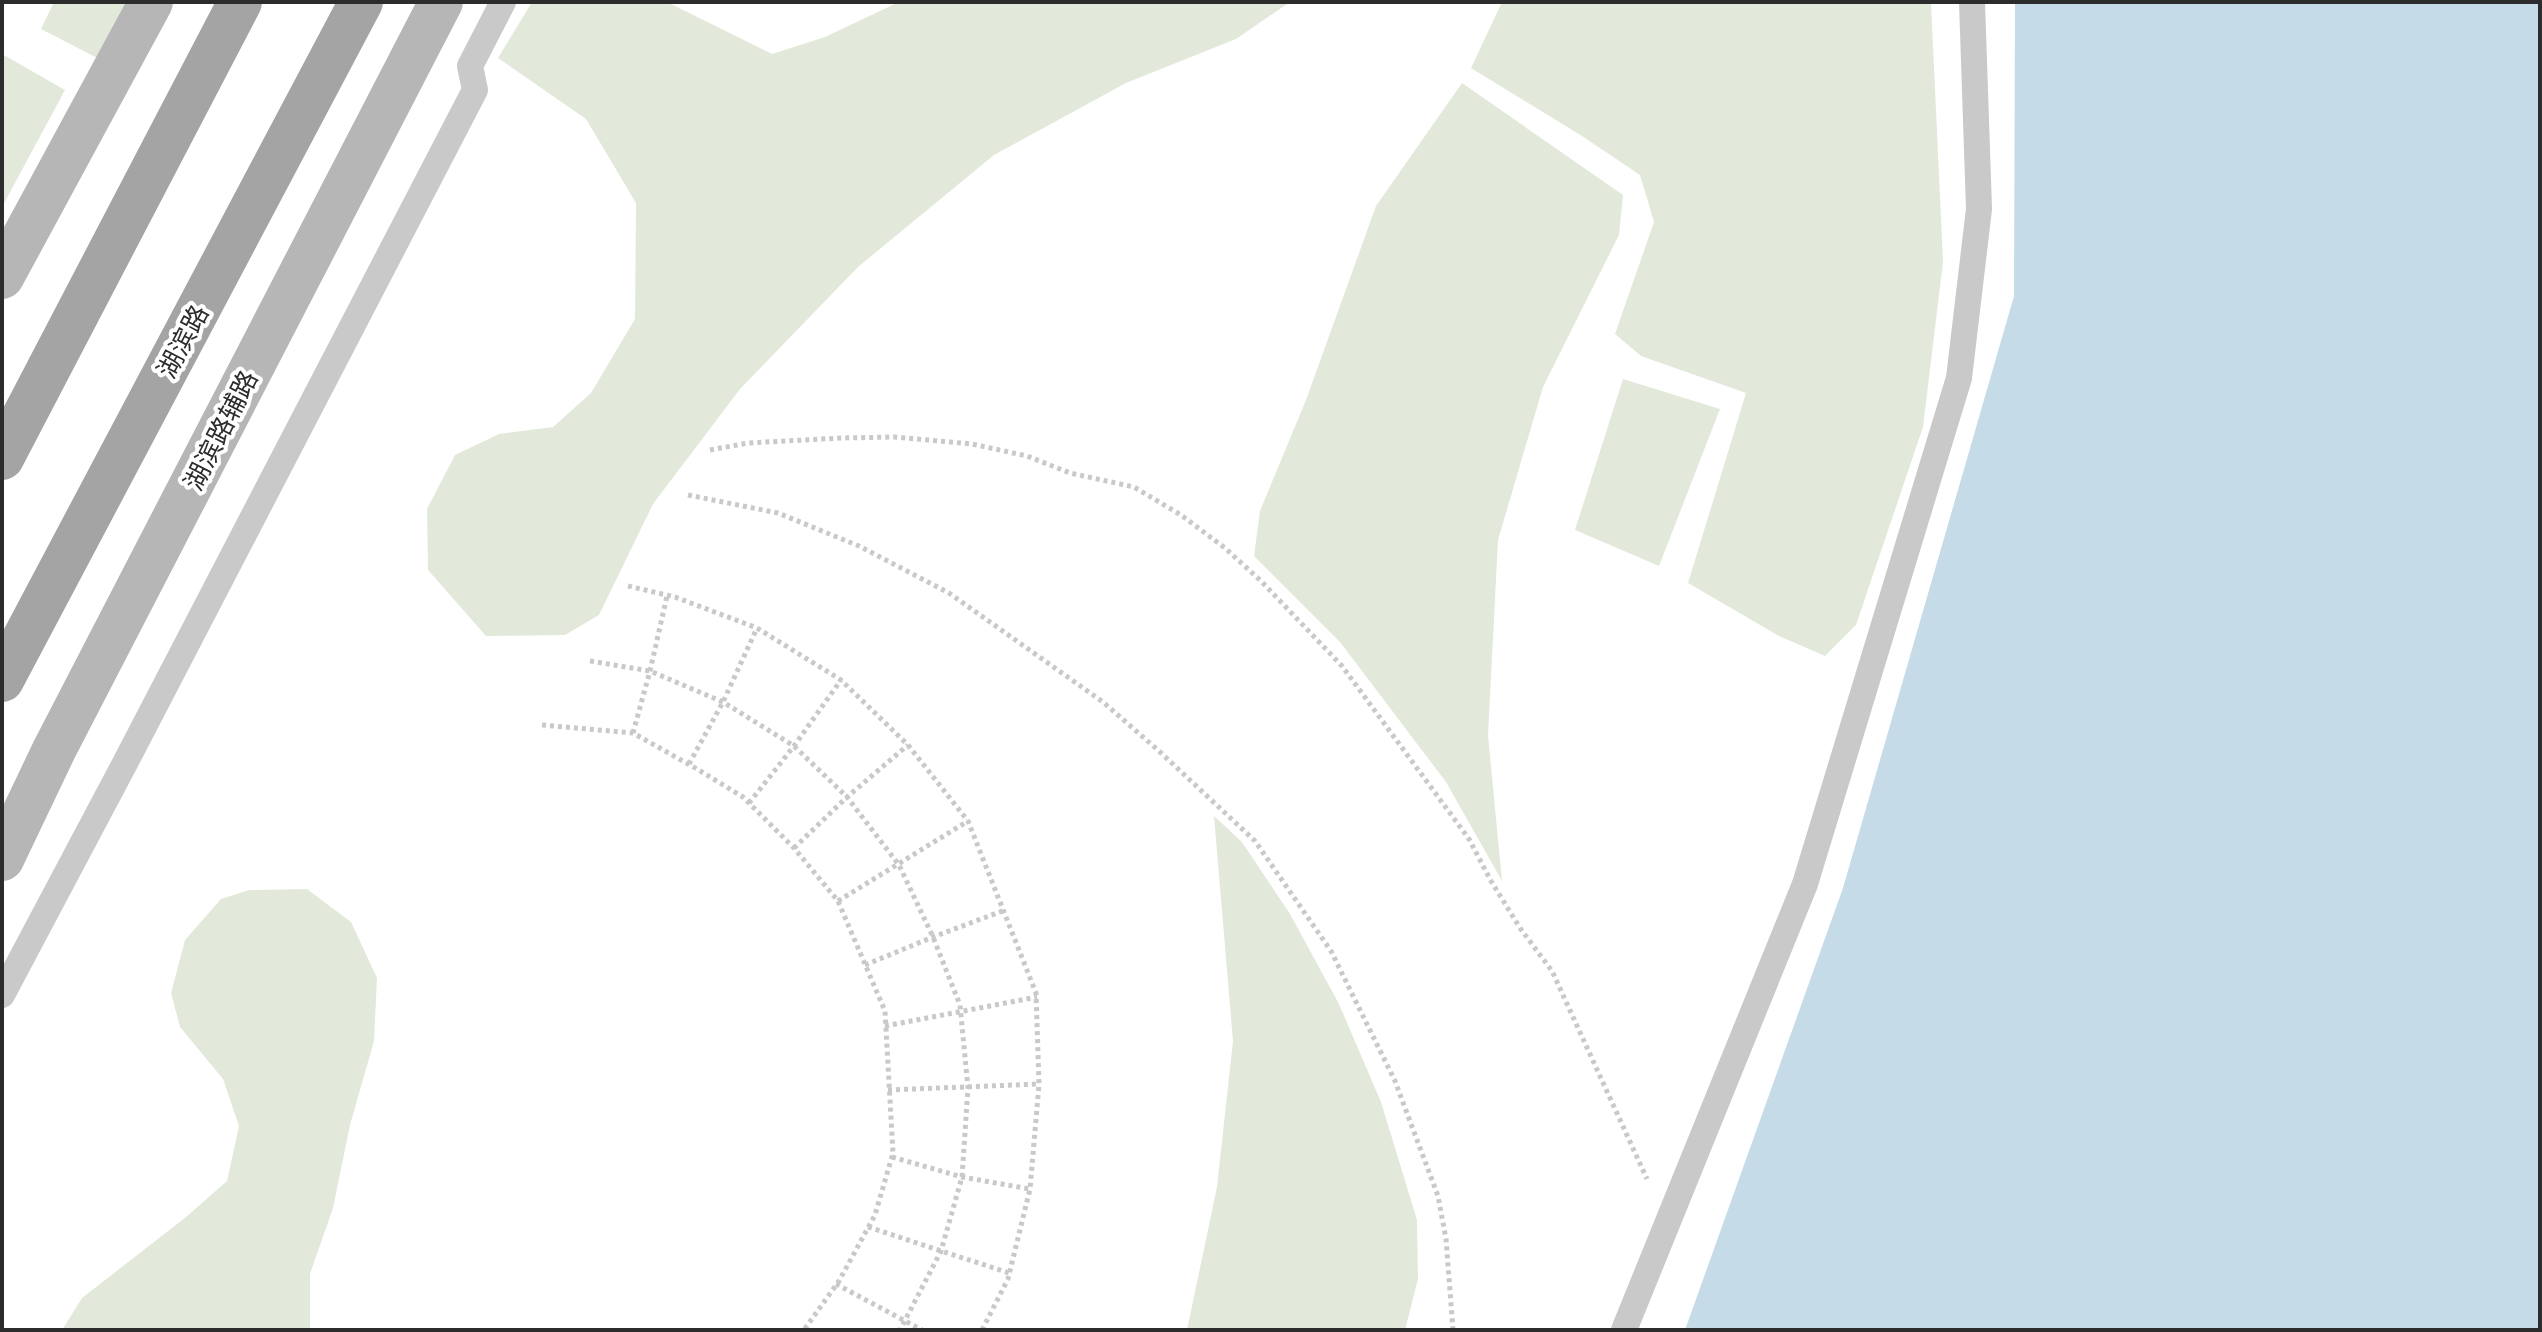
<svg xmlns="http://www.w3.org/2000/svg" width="2542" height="1332" font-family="Manrope,'Noto Sans SC',sans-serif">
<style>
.green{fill:#e2e9da}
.water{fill:#c6dbe8}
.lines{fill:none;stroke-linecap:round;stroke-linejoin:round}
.path{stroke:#c9c9c9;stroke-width:5;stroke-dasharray:4 4;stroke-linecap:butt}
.lane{stroke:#c9c9c9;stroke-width:26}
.secondary{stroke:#b6b6b6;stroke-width:44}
.primary{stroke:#a4a4a4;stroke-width:44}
.labels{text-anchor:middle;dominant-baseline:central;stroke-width:8;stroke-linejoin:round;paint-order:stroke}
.street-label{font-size:26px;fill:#2c2c2c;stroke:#fff}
</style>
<rect width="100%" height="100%" fill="#fff"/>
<g class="green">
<polygon points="54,2 138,2 107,63 41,29"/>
<polygon points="532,2 667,2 772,54 825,37 899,2 1290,2 1236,39 1126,83 994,155 858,267 740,389 653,504 599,615 565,635 486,636 428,570 427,509 455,455 499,434 553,427 591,393 635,319 636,203 586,119 498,58"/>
<polygon points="1502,2 1931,2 1943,262 1923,427 1856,625 1825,656 1779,636 1688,583 1746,393 1641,356 1615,334 1654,222 1640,175 1582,136 1471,68"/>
<polygon points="2,54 65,90 2,207"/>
<polygon points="1462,83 1623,195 1619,235 1543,387 1498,540 1488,735 1502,881 1446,782 1340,642 1254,556 1260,511 1306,400 1376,206"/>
<polygon points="1623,379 1720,409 1659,566 1575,530"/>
<polygon points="1214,816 1242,842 1290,914 1339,1004 1381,1102 1417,1220 1418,1279 1405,1330 1187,1330 1217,1187 1233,1041"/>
<polygon points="307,889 351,922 377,978 374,1041 350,1125 333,1208 310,1274 310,1330 62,1330 82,1298 186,1217 227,1181 239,1126 223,1079 180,1027 171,993 185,940 221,899 249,890"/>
</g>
<polygon class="water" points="2015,2 2540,2 2540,1330 1685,1330 1843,888 2014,296"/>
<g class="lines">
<g class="path">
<polyline points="710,450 748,443 841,438 895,437 972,444 1027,456 1070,473 1134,487 1181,515 1225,548 1261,581 1342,666 1469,839 1491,881 1520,928 1552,971 1647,1179"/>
<polyline points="688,495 778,513 859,546 949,593 1103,702 1159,751 1255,841 1331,951 1395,1081 1438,1196 1446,1239 1453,1330"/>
<polyline points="628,586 675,597 757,628 841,680 908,745 968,821 1036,993 1039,1084 1030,1189 1008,1279 982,1330"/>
<polyline points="590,661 650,671 723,702 794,746 847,797 899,865 933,937 960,1005 968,1088 962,1177 941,1251 900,1330"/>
<polyline points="542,725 633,733 697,769 743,797 794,848 838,901 885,1011 893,1153 875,1215 839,1281 804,1330"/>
<polyline points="633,733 650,671 667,596"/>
<polyline points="689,764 723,702 757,628"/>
<polyline points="749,803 794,746 841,680"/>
<polyline points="794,848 847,797 908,745"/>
<polyline points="838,901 968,821"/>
<polyline points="865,965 933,937 1005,910"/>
<polyline points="885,1026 1037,997"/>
<polyline points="888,1090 1039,1084"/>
<polyline points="892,1157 962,1177 1030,1189"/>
<polyline points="868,1227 1009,1273"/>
<polyline points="836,1284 922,1330"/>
</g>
<g class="lane">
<polyline points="2,995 124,765 475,90 470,66 503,2"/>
<polyline points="1624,1330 1805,884 1959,378 1979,209 1972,2"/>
</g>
<g class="secondary">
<polyline points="2,277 151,2"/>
<polyline points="2,859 54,750 441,2"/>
</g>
<g class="primary">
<polyline points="2,458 240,2"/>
<polyline points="2,680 361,2"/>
</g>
</g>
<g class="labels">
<g class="street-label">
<text transform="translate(182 341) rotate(-62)">湖滨路</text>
<text transform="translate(220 430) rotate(-63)">湖滨路辅路</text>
</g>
</g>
<rect width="2542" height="1332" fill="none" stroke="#2c2c2c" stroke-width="8"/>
</svg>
